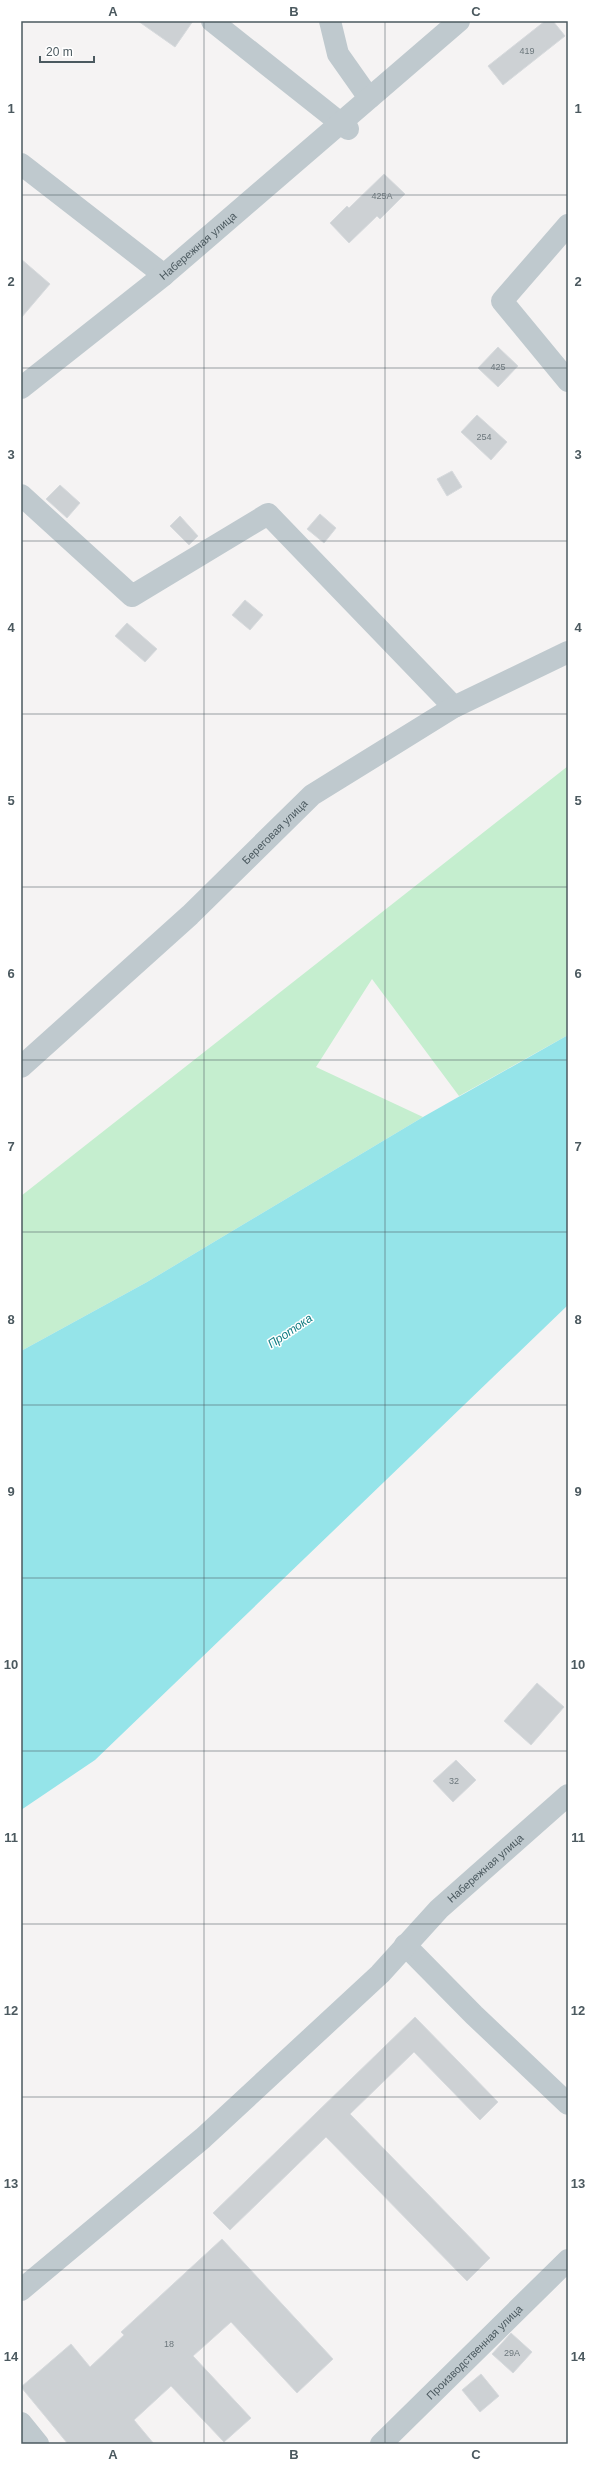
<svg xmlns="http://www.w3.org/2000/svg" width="589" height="2465" font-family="Arial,sans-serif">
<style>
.green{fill:#c5eecf}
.water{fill:#95e4e9}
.building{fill:#cdd1d4;stroke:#d7dadd}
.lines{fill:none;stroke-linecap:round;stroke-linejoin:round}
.minor{stroke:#bfc9ce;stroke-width:22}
.grid{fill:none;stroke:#4b595f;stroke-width:1;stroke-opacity:0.55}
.labels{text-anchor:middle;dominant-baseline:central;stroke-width:3;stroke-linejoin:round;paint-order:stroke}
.number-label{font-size:9px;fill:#6c777c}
.street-label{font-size:11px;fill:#4b595f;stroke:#fff}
.water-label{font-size:12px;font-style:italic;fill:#137d83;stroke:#fff}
.neatline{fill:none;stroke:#4b595f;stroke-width:1.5}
.grid-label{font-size:13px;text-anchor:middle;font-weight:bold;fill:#4b595f}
</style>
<rect width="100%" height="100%" fill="#f5f3f3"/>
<polygon class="green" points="568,766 568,1035 459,1096 372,979 316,1067 423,1117 147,1282 21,1351 21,1196"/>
<polygon class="water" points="568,1035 568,1305 95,1760 21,1810 21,1351 147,1282 423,1117"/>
<g class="building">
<polygon points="138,21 193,21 175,47"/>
<polygon points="545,21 553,21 565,36 503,85 488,66"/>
<polygon points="384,174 405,194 380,219 377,216 349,243 330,223 347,206 349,208"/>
<polygon points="21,259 50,284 21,318"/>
<polygon points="498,347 518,366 498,387 478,368"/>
<polygon points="477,415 507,442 491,460 461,432"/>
<polygon points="452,471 462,487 447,496 437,479"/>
<polygon points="60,485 80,503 67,518 46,499"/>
<polygon points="320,514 336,528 324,543 307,529"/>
<polygon points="180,516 198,536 189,545 170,526"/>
<polygon points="245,600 263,615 250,630 232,615"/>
<polygon points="127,623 157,649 145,662 115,636"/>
<polygon points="537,1683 564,1707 531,1745 504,1721"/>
<polygon points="456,1760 476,1780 453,1802 433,1781"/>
<polygon points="415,2017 498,2102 480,2120 414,2052 350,2114 490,2258 467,2281 326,2137 230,2230 213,2213"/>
<polygon points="222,2239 333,2359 297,2393 231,2322 193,2356 251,2418 224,2442 171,2386 134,2420 154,2444 68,2444 21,2387 71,2344 90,2367 124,2335 121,2332"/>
<polygon points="511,2333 532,2352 513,2373 492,2354"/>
<polygon points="481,2374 499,2396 480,2412 462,2390"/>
</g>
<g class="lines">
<g class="minor">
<polyline points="212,21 348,129"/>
<polyline points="330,21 338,54 369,98"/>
<polyline points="21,164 164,275"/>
<polyline points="568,225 502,301 568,381"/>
<path id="s1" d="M21 388 164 275 459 21"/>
<polyline points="21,495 132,596 268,514 454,707"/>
<path id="s2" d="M21 1067 190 915 312 795 454 707 568 652"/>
<polyline points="405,1945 474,2015 568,2104"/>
<path id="s3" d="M21 2290 203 2138 380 1974 439 1909 568 1795"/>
<polyline points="21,2423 38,2444"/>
<path id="s4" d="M381 2444 568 2260"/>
</g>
</g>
<path class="grid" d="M204 21V2444M385 21V2444M21 195H568M21 368H568M21 541H568M21 714H568M21 887H568M21 1060H568M21 1232H568M21 1405H568M21 1578H568M21 1751H568M21 1924H568M21 2097H568M21 2270H568"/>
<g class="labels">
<g class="number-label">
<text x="527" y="51">419</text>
<text x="382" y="196">425А</text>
<text x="498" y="367">425</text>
<text x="484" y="437">254</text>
<text x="454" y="1781">32</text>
<text x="169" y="2344">18</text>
<text x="512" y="2353">29А</text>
</g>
<g class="street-label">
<text stroke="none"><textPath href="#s1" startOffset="227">Набережная улица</textPath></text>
<text stroke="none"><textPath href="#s2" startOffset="346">Береговая улица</textPath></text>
<text stroke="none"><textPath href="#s3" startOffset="628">Набережная улица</textPath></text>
<text stroke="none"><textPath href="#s4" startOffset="131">Производственная улица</textPath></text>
</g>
<g class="water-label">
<text transform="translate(290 1331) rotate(-34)">Протока</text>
</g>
</g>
<rect width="589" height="2465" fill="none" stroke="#ffffff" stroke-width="44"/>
<path d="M40 56v6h54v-6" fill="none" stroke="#4b595f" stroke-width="2"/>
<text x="46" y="56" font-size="12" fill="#4b595f" stroke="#ffffff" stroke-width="3" paint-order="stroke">20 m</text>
<rect x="22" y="22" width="545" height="2421" class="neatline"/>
<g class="grid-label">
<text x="113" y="16">A</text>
<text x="294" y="16">B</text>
<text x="476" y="16">C</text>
<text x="11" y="113">1</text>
<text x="578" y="113">1</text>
<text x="11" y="286">2</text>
<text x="578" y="286">2</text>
<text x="11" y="459">3</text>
<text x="578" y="459">3</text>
<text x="11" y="632">4</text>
<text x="578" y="632">4</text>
<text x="11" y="805">5</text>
<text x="578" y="805">5</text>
<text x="11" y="978">6</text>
<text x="578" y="978">6</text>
<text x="11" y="1151">7</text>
<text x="578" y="1151">7</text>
<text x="11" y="1324">8</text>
<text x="578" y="1324">8</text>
<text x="11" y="1496">9</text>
<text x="578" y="1496">9</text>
<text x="11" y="1669">10</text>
<text x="578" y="1669">10</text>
<text x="11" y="1842">11</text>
<text x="578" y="1842">11</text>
<text x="11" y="2015">12</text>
<text x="578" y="2015">12</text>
<text x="11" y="2188">13</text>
<text x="578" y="2188">13</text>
<text x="11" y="2361">14</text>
<text x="578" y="2361">14</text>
<text x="113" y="2459">A</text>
<text x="294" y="2459">B</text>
<text x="476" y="2459">C</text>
</g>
</svg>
